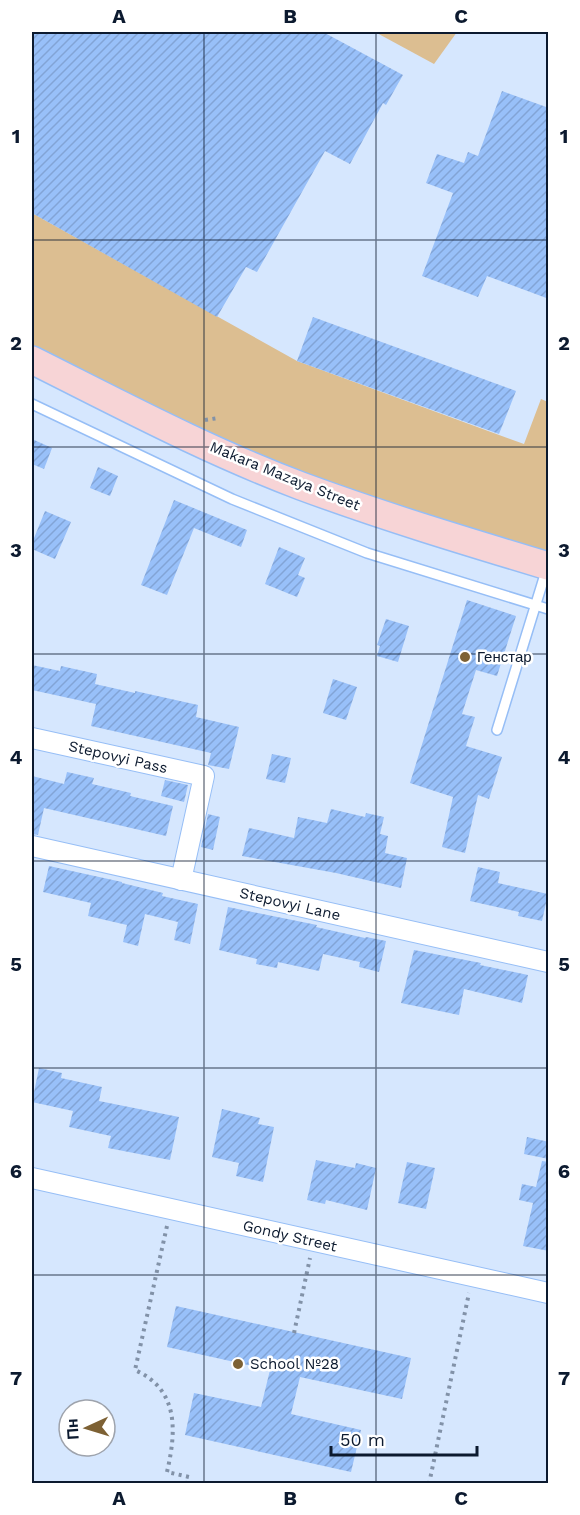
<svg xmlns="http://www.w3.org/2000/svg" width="580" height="1515" font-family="'Work Sans',sans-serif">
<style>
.green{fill:#dcbe91}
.building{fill:url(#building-hatch)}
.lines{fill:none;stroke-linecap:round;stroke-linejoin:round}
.lane-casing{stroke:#96bef6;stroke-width:12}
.street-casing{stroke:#96bef6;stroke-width:22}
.secondary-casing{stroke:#96bef6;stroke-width:30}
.path{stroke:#8292a8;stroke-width:4;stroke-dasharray:3 4.5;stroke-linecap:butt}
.lane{stroke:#fff;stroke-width:9}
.street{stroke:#fff;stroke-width:20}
.secondary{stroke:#f7d4d6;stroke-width:27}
.grid{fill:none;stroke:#0c1a2f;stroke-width:1.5;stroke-opacity:0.55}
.poi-dot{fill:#7d6134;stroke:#fff;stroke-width:2}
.labels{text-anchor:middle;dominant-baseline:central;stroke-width:5;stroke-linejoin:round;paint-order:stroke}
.street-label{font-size:15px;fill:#0c1a2f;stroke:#fff}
.poi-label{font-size:15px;fill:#0c1a2f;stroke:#fff;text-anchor:start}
.neatline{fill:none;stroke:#0c1a2f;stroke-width:2}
.grid-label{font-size:20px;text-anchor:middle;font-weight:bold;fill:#0c1a2f}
</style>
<defs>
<pattern id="building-hatch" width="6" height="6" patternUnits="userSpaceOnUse" patternTransform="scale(1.5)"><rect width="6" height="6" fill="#98c0f9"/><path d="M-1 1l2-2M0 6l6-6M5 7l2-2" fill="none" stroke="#82a4d6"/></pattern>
</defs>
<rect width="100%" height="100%" fill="#d6e7fe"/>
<g class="green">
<polygon points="375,32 457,32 434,64"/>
<polygon points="32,213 297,361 524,444 541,399 548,402 548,558 302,478 32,352"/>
</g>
<g class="building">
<polygon points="32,32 323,32 403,75 386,105 383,103 350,164 325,151 257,272 246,267 217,317 32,213"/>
<polygon points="502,91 549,108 549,299 487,276 478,297 422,276 453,193 426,183 437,154 464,163 468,152 478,156"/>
<polygon points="313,317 516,391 499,434 297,361"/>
<polygon points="32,439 52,448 44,469 32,464"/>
<polygon points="98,467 118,476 110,496 90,488"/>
<polygon points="174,500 247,530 241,547 194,528 167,595 141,585"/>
<polygon points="45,511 71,522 55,559 32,549 32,543"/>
<polygon points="279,547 305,558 298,575 305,578 297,597 265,584"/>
<polygon points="467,600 516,616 497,676 476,670 462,714 475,717 466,746 502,757 489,799 478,795 465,853 442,847 453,797 410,783"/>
<polygon points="386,619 409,626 398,662 377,656 380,646 377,645"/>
<polygon points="32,665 60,671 61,666 97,674 95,684 135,693 135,691 198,705 196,717 239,727 229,769 208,765 211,753 91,726 96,704 32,690"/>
<polygon points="333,679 357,687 346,720 323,713"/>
<polygon points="272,754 291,758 285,783 266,779"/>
<polygon points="67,772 94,778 92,784 131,793 130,796 173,806 166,836 44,808 38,835 32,834 32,776 64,784"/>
<polygon points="165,780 188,785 184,802 161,796"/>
<polygon points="331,809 365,817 366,813 384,817 380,834 388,836 385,853 407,858 401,888 336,873 242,856 249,828 294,838 298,817 327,823"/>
<polygon points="208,814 220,817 213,850 201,847"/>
<polygon points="49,866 122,882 122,883 163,893 162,896 198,904 190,944 174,940 178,922 145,914 138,946 123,942 127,925 88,916 91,903 43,892"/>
<polygon points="478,867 500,872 498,883 548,894 542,921 518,916 519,912 470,901"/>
<polygon points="228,907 317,925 316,927 365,938 366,937 386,941 379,972 359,967 360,962 323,954 319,971 278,962 277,968 256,964 257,959 219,950"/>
<polygon points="414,950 481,963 480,965 528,975 522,1003 464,989 459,1015 401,1003"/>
<polygon points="39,1068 62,1073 61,1078 102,1087 99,1101 179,1117 170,1160 108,1148 111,1136 69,1127 73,1111 32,1102"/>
<polygon points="222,1109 260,1118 258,1124 274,1127 263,1182 236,1176 239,1163 212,1157"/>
<polygon points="527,1137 549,1142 549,1159 524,1154"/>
<polygon points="316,1160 355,1168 356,1163 376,1168 367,1210 326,1200 325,1204 307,1200"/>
<polygon points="542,1161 549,1162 549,1251 523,1246 533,1203 519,1200 522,1184 536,1187"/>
<polygon points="407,1162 435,1168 426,1209 398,1203"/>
<polygon points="176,1306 411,1358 402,1399 300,1377 291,1414 361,1430 351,1472 185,1435 194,1393 261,1407 270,1370 167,1347"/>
</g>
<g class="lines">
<defs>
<g id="lane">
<polyline points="32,404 232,499 367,553 548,609"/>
<polyline points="497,730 547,568"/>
</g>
<g id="street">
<polyline points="32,738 204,776 181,880"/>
<polyline points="32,846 548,962"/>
<polyline points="32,1178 548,1293"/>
</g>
<path id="secondary" d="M32 360C120 404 208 451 301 486 382 516 465 541 548 566"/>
</defs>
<use href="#lane" class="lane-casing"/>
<use href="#street" class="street-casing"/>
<use href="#secondary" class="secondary-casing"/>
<g class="path">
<polyline points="205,420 218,418"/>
<path d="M167 1226 135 1370C180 1390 176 1433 167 1472L189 1477 187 1484"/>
<polyline points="294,1333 310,1258"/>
<polyline points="429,1484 469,1293"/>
</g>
<use href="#lane" class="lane"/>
<use href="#street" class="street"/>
<use href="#secondary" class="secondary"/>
</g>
<path class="grid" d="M204 32V1484M376 32V1484M32 240H548M32 447H548M32 654H548M32 861H548M32 1068H548M32 1275H548"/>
<g class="poi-dot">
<circle cx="465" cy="657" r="6"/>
<circle cx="238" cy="1364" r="6"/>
</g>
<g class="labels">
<g class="street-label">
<text transform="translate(285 476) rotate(22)">Makara Mazaya Street</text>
<text transform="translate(118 757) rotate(13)">Stepovyi Pass</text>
<text transform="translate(290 904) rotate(13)">Stepovyi Lane</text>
<text transform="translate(290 1236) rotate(13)">Gondy Street</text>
</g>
<g class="poi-label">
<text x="477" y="657">Генстар</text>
<text x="250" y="1364">School №28</text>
</g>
</g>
<rect width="580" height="1515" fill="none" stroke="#ffffff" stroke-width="66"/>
<g transform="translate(87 1428) rotate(266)"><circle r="28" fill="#ffffff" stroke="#9ea3ac" stroke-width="1.5"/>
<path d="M0-4.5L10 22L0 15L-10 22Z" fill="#7d6134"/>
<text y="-9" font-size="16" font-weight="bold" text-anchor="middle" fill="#0c1a2f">Пн</text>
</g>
<path d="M331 1446v9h146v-9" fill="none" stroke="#0c1a2f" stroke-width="3"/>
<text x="340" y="1446" font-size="18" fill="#0c1a2f" stroke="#ffffff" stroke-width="4.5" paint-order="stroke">50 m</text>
<rect x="33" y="33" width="514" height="1449" class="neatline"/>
<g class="grid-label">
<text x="119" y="23">A</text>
<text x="290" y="23">B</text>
<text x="461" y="23">C</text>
<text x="16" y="143">1</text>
<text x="564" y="143">1</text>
<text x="16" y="350">2</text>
<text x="564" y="350">2</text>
<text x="16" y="557">3</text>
<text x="564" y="557">3</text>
<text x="16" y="764">4</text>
<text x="564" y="764">4</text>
<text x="16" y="971">5</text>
<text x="564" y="971">5</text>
<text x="16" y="1178">6</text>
<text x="564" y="1178">6</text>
<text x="16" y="1385">7</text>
<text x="564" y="1385">7</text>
<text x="119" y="1505">A</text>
<text x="290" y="1505">B</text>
<text x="461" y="1505">C</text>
</g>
</svg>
